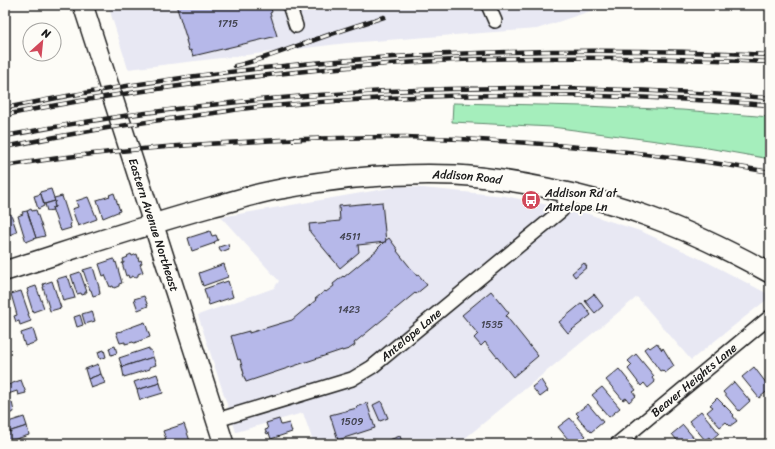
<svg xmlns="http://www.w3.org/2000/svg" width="775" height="449" font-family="Sriracha,sans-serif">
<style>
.built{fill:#e8e8f3}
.green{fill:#a5eebc;stroke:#60856c}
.building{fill:#b6b8e9;stroke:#1c1c1c}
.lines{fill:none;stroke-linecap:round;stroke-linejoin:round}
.street-casing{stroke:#1c1c1c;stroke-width:16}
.secondary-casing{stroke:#1c1c1c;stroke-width:22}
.street{stroke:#fdfcf7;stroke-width:13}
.secondary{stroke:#fdfcf7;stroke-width:19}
.rail-casing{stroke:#1c1c1c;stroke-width:4.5}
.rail{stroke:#fdfcf7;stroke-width:3;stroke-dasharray:9;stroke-linecap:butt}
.labels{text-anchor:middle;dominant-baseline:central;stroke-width:4;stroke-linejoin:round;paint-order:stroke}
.number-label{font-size:10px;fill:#42434f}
.street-label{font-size:12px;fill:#1c1c1c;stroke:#fdfcf7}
.poi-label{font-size:12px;fill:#1c1c1c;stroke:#fdfcf7;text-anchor:start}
</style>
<rect width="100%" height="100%" fill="#fdfcf7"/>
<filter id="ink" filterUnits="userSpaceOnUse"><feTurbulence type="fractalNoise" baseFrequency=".025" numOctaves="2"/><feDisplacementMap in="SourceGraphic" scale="8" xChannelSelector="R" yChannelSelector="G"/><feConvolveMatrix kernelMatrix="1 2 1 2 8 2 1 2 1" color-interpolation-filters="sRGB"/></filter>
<g filter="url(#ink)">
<g class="built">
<polygon points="108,5 608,5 537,29 347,43 128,69"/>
<polygon points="402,186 505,196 582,212 643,232 709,263 770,295 770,297 691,360 637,297 458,444 314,444 303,413 236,432 198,315 274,288 279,281 221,217"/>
</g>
<polygon class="green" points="453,103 584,106 682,110 770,117 770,159 702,147 552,127 452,122"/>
<g class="building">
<polygon points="176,5 270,5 272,12 270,13 277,36 193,56 191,50 189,51 186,40 187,40"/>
<polygon points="51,189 55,201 44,204 40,192"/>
<polygon points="114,193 120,211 103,218 97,200 110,196 109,195"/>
<polygon points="41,194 44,206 38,209 34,196"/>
<polygon points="62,196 71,224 70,225 71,228 61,231 60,228 59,228 52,208 55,207 54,203 55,202 54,198"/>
<polygon points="88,197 97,219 78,226 72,209 78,207 76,201"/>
<polygon points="55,201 55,202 54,203 55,207 52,208 53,210 47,211 45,204"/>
<polygon points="382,202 386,242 358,245 359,252 340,268 310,232 309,224 340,221 339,206"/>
<polygon points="31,209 32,211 36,210 45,236 36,238 27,211"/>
<polygon points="27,211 36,238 26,242 18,216 23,214 22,212"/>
<polygon points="11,214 17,232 9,235 5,221 5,216"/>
<polygon points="210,231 212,236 216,235 218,240 214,242 215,243 192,251 188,238"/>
<polygon points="389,238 398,250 397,251 417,276 418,274 427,285 416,294 415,293 354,343 355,345 349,349 342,351 342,350 246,382 243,374 244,374 240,359 238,360 231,336 249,331 249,333 292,320 316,300 315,299 325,291 326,292 334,286 333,284 343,276 344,277 377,250 377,249 384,242 386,242 385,241"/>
<polygon points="228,244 229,249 221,252 219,247"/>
<polygon points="131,254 132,256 137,254 139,261 141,260 142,263 140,264 143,272 138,274 138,276 134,278 133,276 129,278 128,275 126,276 122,263 124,263 123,259 128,257 127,256"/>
<polygon points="114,259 115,263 116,262 122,283 119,284 119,286 114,288 113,286 110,287 105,275 103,276 99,264"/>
<polygon points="584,263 587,267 575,277 572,273"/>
<polygon points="224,264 228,277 203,286 199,273"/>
<polygon points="93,267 99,287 100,294 93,296 91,290 90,290 83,270"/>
<polygon points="80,272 87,292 85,292 85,294 82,295 81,293 77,294 71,275"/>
<polygon points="67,276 68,279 69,279 75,298 63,301 58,282 57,279"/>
<polygon points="52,281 61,308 50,311 43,287 44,287 43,284"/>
<polygon points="228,281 233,297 209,305 204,289"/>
<polygon points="36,286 44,308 33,312 27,293 28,292 27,289"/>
<polygon points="21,291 29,314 28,314 31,321 20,325 19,321 16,322 14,316 17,315 11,294"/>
<polygon points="491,291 509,313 506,316 538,356 513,377 485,342 481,346 474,338 478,334 462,315"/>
<polygon points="594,294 603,306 595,313 585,301"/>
<polygon points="144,296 148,306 138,310 134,299"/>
<polygon points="582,303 591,315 568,333 559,322"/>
<polygon points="92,311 95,321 85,324 82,314"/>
<polygon points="80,315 83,325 77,327 74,317"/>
<polygon points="145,322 150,337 134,343 133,342 125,344 125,342 120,343 116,332 123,331 123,330"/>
<polygon points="33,329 37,342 25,346 21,333"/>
<polygon points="657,343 662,350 663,348 674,366 665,373 662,370 660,371 644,349 648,346 650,348"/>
<polygon points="115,346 117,353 111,355 109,348"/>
<polygon points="149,348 149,350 151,350 153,357 122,367 119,358"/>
<polygon points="104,350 106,357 100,359 98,352"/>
<polygon points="636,354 654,376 652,378 655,382 648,388 644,383 641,386 628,369 632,365 628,361"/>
<polygon points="153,357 156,365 149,367 150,369 124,377 122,367"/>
<polygon points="98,364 101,374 88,379 85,369"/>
<polygon points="754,367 770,388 770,389 759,398 742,377"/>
<polygon points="619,369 636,390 633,392 636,396 629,402 626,398 623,400 606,380"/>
<polygon points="101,374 105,383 91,388 88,379"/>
<polygon points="157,374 160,383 137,390 134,382"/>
<polygon points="21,380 26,393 18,395 17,391 5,395 5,386"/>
<polygon points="541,380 548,391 540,397 532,387"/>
<polygon points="734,382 750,401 739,411 723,392"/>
<polygon points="160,383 163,393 140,400 137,390"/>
<polygon points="602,387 620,408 609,417 597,403 598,402 592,395"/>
<polygon points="5,397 7,404 12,402 14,412 5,415"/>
<polygon points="717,398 734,415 733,416 737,421 730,426 726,422 720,427 707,412 713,407 710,405"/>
<polygon points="381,401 388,418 380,421 373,405"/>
<polygon points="367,403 375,428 338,440 330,415 357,408 356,407"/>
<polygon points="588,404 603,422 591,432 583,423 582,423 577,417 579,416 576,413"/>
<polygon points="701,411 719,433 711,440 709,437 705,440 689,421"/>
<polygon points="24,417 27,426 5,433 5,423"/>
<polygon points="570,418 586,436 576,444 572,444 558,427"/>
<polygon points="279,419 281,425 289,423 292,432 271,439 269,433 267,434 265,430 268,429 266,423"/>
<polygon points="184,424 190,441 180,444 168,444 166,440 165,441 164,439 166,439 163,431"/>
<polygon points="683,425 699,444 680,444 672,434"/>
<polygon points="27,426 29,435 7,442 5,433"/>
<polygon points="400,436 403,444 381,444 381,443"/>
</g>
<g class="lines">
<defs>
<g id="street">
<polyline points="289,5 296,26"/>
<polyline points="488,5 495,21"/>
<path id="s1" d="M217 420 352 379 372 367 562 210 567 192"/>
<path id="s2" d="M617 444 770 317"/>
</g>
<g id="secondary">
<path id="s3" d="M83 5 224 444"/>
<path id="s4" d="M5 271C74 249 142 226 211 207 234 201 257 193 281 189 336 178 399 173 456 175 486 177 517 182 547 188 581 195 615 204 647 216 689 231 730 251 770 273"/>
</g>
</defs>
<use href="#street" class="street-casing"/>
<use href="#secondary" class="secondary-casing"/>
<use href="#street" class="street"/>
<use href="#secondary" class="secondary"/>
<defs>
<g id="rail">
<path d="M235 66C262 60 288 49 314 40 337 32 361 24 384 17"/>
<path d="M5 108C256 56 515 43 770 55"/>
<path d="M5 115C78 100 152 89 226 80 330 67 434 59 538 58 616 57 693 59 770 62"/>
<path d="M5 136C257 87 515 78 770 98"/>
<path d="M5 147C72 133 139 122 207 114 229 111 250 107 272 106 438 91 604 92 770 105"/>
<path d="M5 166C84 153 164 146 243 142 297 139 351 137 405 137 528 140 649 151 770 172"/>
</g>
</defs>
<use href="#rail" class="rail-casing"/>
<use href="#rail" class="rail"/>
</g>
</g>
<defs>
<symbol id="bus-disc" viewBox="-11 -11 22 22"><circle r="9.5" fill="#d1495b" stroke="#fdfcf7"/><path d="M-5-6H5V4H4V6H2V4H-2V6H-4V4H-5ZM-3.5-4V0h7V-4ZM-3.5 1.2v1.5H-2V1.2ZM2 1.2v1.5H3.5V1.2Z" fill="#fff"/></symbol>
</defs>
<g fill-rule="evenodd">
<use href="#bus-disc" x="520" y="189" width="22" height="22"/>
</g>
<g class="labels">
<g class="number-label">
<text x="228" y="24">1715</text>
<text x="350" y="237">4511</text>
<text x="349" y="310">1423</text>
<text x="492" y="325">1535</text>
<text x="352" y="422">1509</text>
</g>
<g class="street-label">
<text stroke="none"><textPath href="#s4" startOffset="475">Addison Road</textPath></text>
<text stroke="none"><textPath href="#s3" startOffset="231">Eastern Avenue Northeast</textPath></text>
<text stroke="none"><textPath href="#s1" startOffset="215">Antelope Lane</textPath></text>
<text stroke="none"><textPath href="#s2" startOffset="100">Beaver Heights Lane</textPath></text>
</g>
<g class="poi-label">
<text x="545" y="193">Addison Rd at<tspan x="545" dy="14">Antelope Ln</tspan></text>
</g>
</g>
<rect width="775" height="449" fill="none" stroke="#fdfcf7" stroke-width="20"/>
<rect x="10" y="10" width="755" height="429" fill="none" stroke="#1c1c1c" stroke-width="1.5" filter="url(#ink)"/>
<g transform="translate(42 42) rotate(27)"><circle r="19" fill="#fdfcf7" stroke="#a3a29f"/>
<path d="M0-3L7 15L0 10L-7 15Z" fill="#d1495b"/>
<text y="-6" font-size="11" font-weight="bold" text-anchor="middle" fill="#1c1c1c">N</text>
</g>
</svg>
